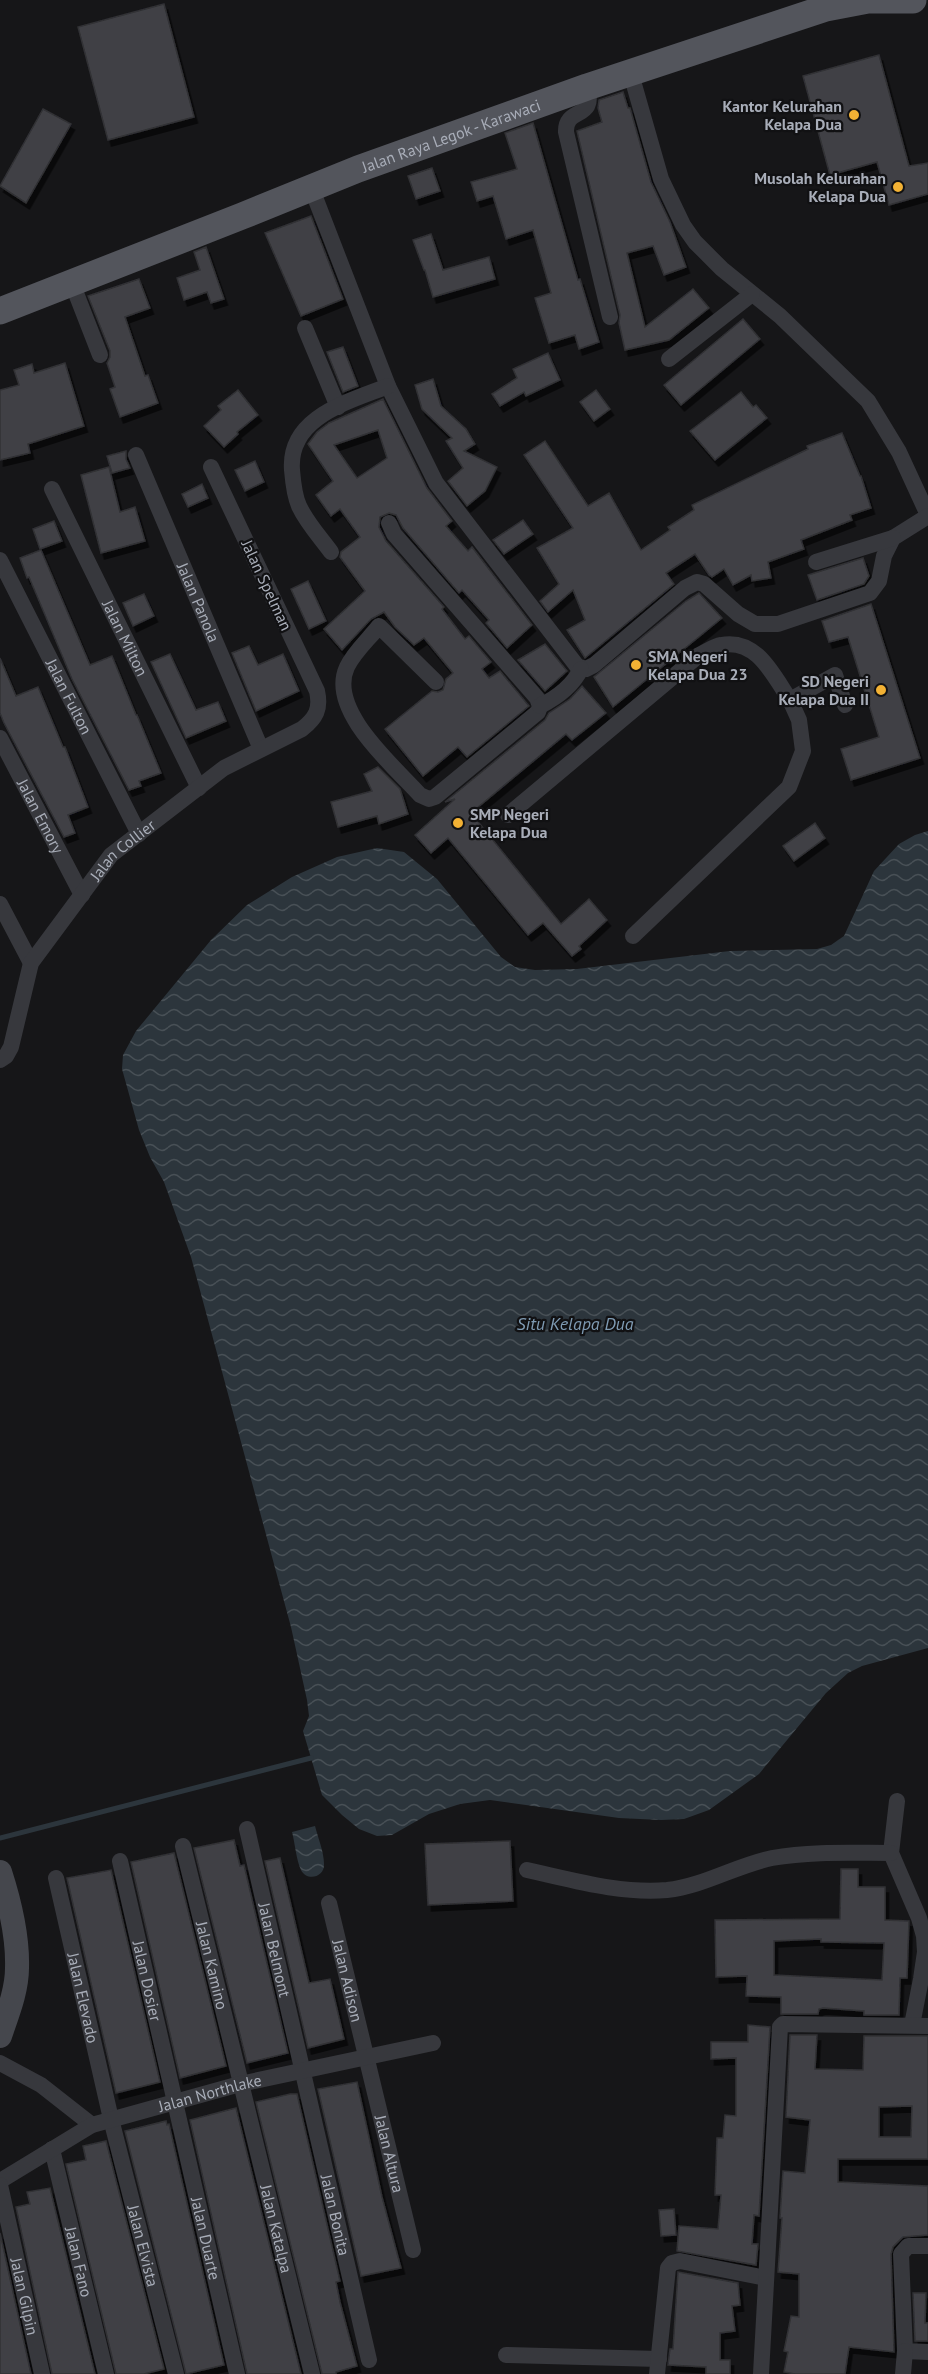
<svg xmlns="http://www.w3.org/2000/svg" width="928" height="2374" font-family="'PT Sans',sans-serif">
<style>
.water{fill:url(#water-waves)}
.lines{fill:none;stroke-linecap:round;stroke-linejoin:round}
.stream{stroke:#2c353c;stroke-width:5}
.building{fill:#404145;stroke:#303034;stroke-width:1.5;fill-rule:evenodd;filter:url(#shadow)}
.street{stroke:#37383d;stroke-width:16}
.secondary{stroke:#45474d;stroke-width:24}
.primary{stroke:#53555c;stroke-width:27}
.poi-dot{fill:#f2b134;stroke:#111113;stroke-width:2}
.labels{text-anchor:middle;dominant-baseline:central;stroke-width:4.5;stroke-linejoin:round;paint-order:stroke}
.poi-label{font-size:16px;font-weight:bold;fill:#a8adb8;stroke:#111113;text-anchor:end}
.street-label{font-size:16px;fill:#a8adb8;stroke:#111113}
.water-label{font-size:18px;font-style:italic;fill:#7f9bb3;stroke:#111113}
</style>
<defs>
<pattern id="water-waves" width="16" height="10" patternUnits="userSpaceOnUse" patternTransform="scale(1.5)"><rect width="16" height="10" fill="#2c353c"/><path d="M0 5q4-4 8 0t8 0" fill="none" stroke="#485056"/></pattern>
<filter id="shadow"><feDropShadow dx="3.5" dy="6" stdDeviation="0" flood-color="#0009"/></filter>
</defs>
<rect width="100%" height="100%" fill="#161618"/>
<g class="water">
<polygon points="928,831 928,1648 862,1666 848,1673 826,1693 759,1774 709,1810 684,1819 661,1820 619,1818 490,1800 460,1804 429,1814 392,1835 377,1836 359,1829 342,1815 322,1795 303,1731 309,1716 307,1700 291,1627 191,1257 164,1182 150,1157 139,1130 122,1069 123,1055 136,1031 211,940 247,905 292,877 337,857 377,848 404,852 437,879 501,957 515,967 535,970 577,969 730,951 817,949 831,945 844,936 874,871 899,844 915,835"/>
<path d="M315 1826C318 1838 324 1852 324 1864 325 1877 307 1882 301 1870 296 1859 295 1843 292 1832Z"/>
</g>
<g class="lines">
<polyline class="stream" points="0,1838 311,1758"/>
</g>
<g class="building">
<polygon points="164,4 194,117 108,140 78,27"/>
<polygon points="879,55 909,166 928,163 928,194 889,205 877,162 830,175 803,76"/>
<polygon points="623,92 628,108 630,108 651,182 670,222 686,267 664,275 653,246 627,253 645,327 693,289 709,308 669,340 625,350 619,323 620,315 577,131 602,122 598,108 599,100"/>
<polygon points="43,109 71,124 26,203 0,186"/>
<polygon points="533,123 578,280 580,279 599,342 579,349 575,335 549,343 535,298 551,293 533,230 506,239 493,196 477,201 471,182 517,169 505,133"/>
<polygon points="432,168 440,191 416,199 408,176"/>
<polygon points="311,216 343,299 301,316 265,233"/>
<polygon points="431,234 443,270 489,257 495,279 433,297 425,270 424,270 413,240"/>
<polygon points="206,247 224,299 211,303 207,292 184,300 177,278 200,270 194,252"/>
<polygon points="139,279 150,308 125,317 145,376 148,375 158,403 120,417 110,389 115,387 107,363 110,357 110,351 88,296"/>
<polygon points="743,319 760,339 681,405 664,385"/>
<polygon points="343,347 358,386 343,392 327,352"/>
<polygon points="548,353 560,380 526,396 524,392 500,406 492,394 517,378 513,369"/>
<polygon points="65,363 84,426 28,444 30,453 0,460 0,390 19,385 14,370 32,364 34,373"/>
<polygon points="433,379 441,406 466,429 475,444 464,451 497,467 485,491 467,506 448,481 463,468 446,441 452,438 422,409 415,385"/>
<polygon points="238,390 258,415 237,432 238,434 224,447 204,426 221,410 218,406"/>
<polygon points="596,390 610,409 594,421 580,402"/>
<polygon points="741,392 753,407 756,405 767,418 715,460 690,431"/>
<path d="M383 399 427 488 452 521 446 526 468 551 472 547 532 625 507 648 486 623 489 620 462 590 459 593 403 528 396 515 389 513 380 517 379 527 386 541 444 607 442 609 465 639 469 636 491 662 482 669 489 678 500 671 529 706 467 757 458 747 423 776 385 729 432 691 438 692 443 690 446 679 453 673 424 638 414 645 395 627 384 612 371 619 342 650 324 629 365 591 340 557 341 552 360 537 340 509 331 516 316 495 333 481 308 444 317 432 329 423ZM378 430 387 458 357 478 334 445Z"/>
<polygon points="842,433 860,476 861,476 871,508 850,515 852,520 801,540 804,549 768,562 771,578 752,581 751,575 733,585 724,569 712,577 709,575 695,554 666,573 674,584 585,658 567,630 585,620 573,590 548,612 540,601 559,584 537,548 573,528 524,455 545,441 588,506 609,493 641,550 670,530 668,527 694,510 692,505 808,449 807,446"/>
<polygon points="126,451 126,459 130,468 112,473 107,456"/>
<polygon points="255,461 264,482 245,491 235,470"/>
<polygon points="109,467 120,512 135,507 145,541 101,553 81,475"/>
<polygon points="202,484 208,498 188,507 182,494"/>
<polygon points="523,520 533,534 504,554 493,540"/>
<polygon points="54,521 62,541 40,549 33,529"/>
<polygon points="41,550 90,665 112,656 136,715 137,715 161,773 139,781 141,786 129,790 72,679 29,577 27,578 20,558"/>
<polygon points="863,558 869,576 864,584 817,600 808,575"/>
<polygon points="308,581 326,621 309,629 291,589"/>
<polygon points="699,593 722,618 613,707 594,677 686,601"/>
<polygon points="144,594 154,616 133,626 123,603"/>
<polygon points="871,604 920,758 851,780 841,749 879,737 848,637 829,642 822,621"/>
<polygon points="545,644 567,671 545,691 518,660"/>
<polygon points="249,646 258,665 283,654 299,691 256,711 232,653"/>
<polygon points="170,654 196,710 218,702 226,721 186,738 151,662"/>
<polygon points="0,658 16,696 38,687 63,747 65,747 88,807 68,815 75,833 64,837 4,723 0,713"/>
<polygon points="582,686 606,713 572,740 566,734 471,813 561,924 589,899 607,920 579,946 581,949 572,956 543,923 528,935 448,838 431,853 415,835 455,799 445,802 545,720 549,713 570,699"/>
<polygon points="378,767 400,789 408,814 379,824 377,816 338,827 331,802 372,791 364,774"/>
<polygon points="815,823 825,838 794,861 783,846"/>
<polygon points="234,1840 240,1866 244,1865 288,2053 247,2063 194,1848"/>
<polygon points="510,1841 513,1901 428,1905 425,1844"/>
<polygon points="174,1853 226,2066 180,2078 131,1862"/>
<polygon points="280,1858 309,1983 330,1979 344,2039 308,2048 265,1861"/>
<path d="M841 1869H858V1887H885V1920L909 1921 907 1978H900L899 2015H864V2011L823 2008 819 2009 818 2014H781V1997L746 1996 747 1976 716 1977 715 1920 840 1919ZM821 1939V1942L884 1943 882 1980 774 1975V1941Z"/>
<polygon points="111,1870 160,2082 116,2093 67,1878"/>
<polygon points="748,2025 770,2027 759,2216 754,2215 752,2244 758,2244 756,2265 677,2251 679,2226 718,2229 721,2195 715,2195 717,2138 723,2138 725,2115 736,2116 736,2058 711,2059 711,2042 748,2042"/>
<path d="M790 2035H817L815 2069 863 2070 864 2036H928V2159H838V2182L928 2186V2235L903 2237 893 2247 891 2254 894 2352 849 2347 845 2374H795L784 2372 788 2352 784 2351 791 2316 799 2317V2274L778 2272 782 2218H780L783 2171 805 2173 810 2120 786 2117ZM912 2106 911 2137H879V2107Z"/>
<polygon points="357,2082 382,2197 401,2268 361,2276 318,2089"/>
<polygon points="290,2094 297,2094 340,2281 336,2282 340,2302 357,2366 336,2372 336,2374 322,2374 256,2102"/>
<polygon points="236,2108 301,2374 247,2374 190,2120"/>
<polygon points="166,2121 167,2125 169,2124 224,2365 186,2374 125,2131"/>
<polygon points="106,2141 164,2369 144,2374 116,2374 66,2164 86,2160 83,2146"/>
<polygon points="50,2188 95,2374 52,2374 16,2207 30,2204 27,2192"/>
<polygon points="674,2209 676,2235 661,2236 659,2210"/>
<polygon points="0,2233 31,2374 0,2374"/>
<polygon points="678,2272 738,2283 740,2305 732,2306 735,2331 720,2333 720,2360 730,2360 730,2374 706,2374 706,2367 668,2365 670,2349 673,2349"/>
<polygon points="913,2293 926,2293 925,2323 928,2323 928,2341 915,2341"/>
</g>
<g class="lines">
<g class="street">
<polyline points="631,74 661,179 683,225 695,242 722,269 780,316 868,401 899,452 928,515"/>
<path d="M587 87C597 121 565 106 566 132L610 317"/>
<polyline points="311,187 388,386 436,483 577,666 586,669 594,665 685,588 697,582 704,584 738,614 755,624 778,624 870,593 879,581 884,556 893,538 928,516"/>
<polyline points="72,283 100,355"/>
<polyline points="305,328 338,407"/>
<polyline points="669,359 752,294"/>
<path id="s1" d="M136 455 261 749"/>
<path id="s2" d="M52 489 199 788"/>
<path d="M389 523 394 534 537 698 540 706 538 712 435 797 429 799 420 795C394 766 327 710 347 667 354 652 369 639 379 626L436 682"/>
<path d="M331 552C320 537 307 523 299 506 294 495 293 482 292 470 288 417 348 402 388 386"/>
<path id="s3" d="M0 560 139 834"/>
<polyline points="816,562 893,538"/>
<path d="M540 706C556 698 573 685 581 669"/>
<path id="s4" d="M0 738 82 895"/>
<path d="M508 815 699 655C706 652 714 646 721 645 757 638 773 675 790 700"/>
<polyline points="0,904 31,963"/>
<polyline points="633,936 789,787 803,751 799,720 790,700 835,675 845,705"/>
<path id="s5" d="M0 1060 6 1056 11 1047 31 963 111 855 224 768 302 729C316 718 321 709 317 691L211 467"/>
<polyline points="897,1801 891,1853 919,1918 924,1936 925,1952 921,1979 912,2025"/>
<path id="s6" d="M247 1829 369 2360"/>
<path id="s7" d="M183 1846 312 2374"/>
<path id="s8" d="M120 1861 237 2374"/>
<path d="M527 1870C573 1880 620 1894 667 1890 704 1886 737 1865 772 1858 811 1851 852 1853 891 1853"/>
<path id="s9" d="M56 1878 111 2119 176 2374"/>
<path id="s10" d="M329 1903 413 2250"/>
<polyline points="0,2063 41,2085 92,2125"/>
<path id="s11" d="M52 2149 106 2374"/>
<path id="s12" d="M0 2181 92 2125 240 2084 433 2043"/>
<path id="s13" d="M0 2185 42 2374"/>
<polyline points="928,2246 908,2246 901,2254 905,2351 928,2352"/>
<polyline points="506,2355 659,2359"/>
<polyline points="657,2374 668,2268 672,2263 680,2261 766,2278"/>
<polyline points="761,2374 780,2027 783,2024 928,2026"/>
<polyline points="903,2374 905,2351"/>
</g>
<path class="secondary" d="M0 1872C10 1903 18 1936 17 1968 17 1991 7 2015 0 2036"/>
<path class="primary" id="s14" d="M0 311 242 216 358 169 587 87 826 8 868 0H913"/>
</g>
<g class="poi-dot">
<circle cx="854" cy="115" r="6"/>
<circle cx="898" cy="187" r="6"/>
<circle cx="636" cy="665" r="6"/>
<circle cx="881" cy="690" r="6"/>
<circle cx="458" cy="823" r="6"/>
</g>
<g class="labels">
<g class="poi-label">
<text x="842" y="106">Kantor Kelurahan<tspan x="842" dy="18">Kelapa Dua</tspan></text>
<text x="886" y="178">Musolah Kelurahan<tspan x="886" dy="18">Kelapa Dua</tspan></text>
<text x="648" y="656" text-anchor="start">SMA Negeri<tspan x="648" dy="18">Kelapa Dua 23</tspan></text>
<text x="869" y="681">SD Negeri<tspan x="869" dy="18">Kelapa Dua II</tspan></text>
<text x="470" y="814" text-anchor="start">SMP Negeri<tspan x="470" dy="18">Kelapa Dua</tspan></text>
</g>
<g class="street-label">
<text stroke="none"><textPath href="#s14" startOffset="484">Jalan Raya Legok - Karawaci</textPath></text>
<text transform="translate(267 585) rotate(65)">Jalan Spelman</text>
<text stroke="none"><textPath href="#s1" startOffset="160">Jalan Panola</textPath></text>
<text stroke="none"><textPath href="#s2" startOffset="166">Jalan Milton</textPath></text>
<text stroke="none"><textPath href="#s3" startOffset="153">Jalan Fulton</textPath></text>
<text stroke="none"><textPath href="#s4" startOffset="88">Jalan Emory</textPath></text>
<text stroke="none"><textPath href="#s5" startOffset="250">Jalan Collier</textPath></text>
<text stroke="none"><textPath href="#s6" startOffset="124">Jalan Belmont</textPath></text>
<text stroke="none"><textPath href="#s7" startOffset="123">Jalan Kamino</textPath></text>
<text stroke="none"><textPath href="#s10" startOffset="80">Jalan Adison</textPath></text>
<text stroke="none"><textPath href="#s8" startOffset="123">Jalan Dosier</textPath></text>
<text stroke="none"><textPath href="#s9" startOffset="123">Jalan Elevado</textPath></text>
<text stroke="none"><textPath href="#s12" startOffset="230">Jalan Northlake</textPath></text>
<text stroke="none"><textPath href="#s10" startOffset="258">Jalan Altura</textPath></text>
<text stroke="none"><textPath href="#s6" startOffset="396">Jalan Bonita</textPath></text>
<text stroke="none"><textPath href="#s7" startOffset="394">Jalan Katalpa</textPath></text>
<text stroke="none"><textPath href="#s8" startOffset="387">Jalan Duarte</textPath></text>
<text stroke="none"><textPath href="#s9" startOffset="378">Jalan Elvista</textPath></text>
<text stroke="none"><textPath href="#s11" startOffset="116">Jalan Fano</textPath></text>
<text stroke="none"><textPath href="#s13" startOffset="114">Jalan Gilpin</textPath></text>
</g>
<g class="water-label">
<text x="575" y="1323">Situ Kelapa Dua</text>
</g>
</g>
</svg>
